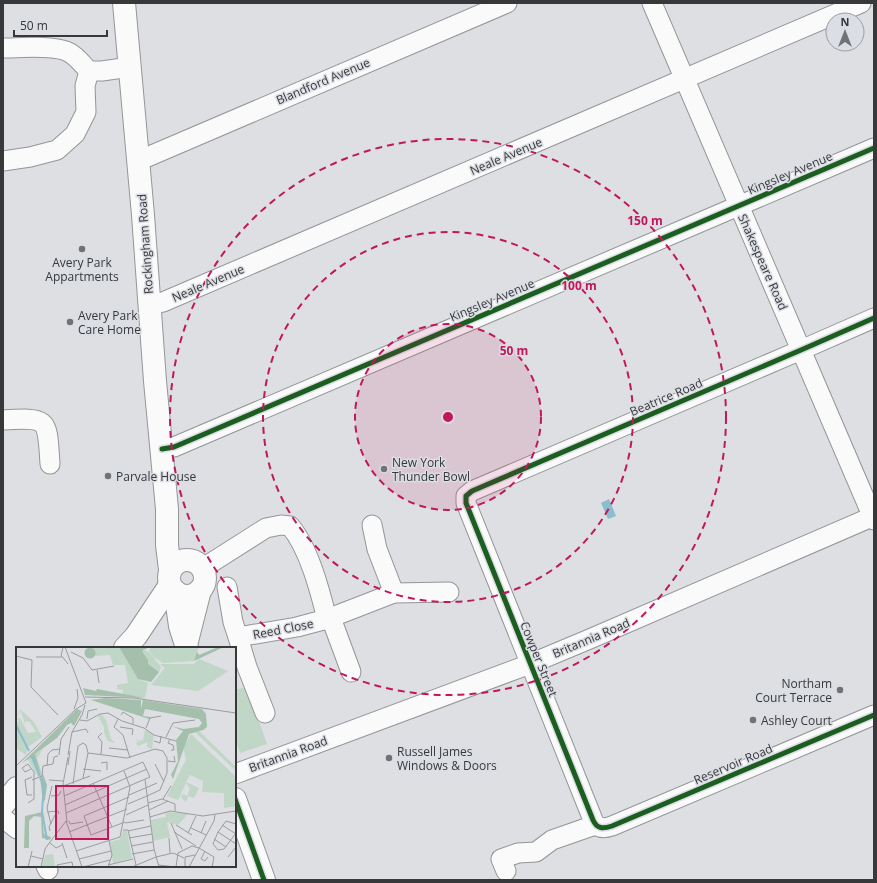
<svg xmlns="http://www.w3.org/2000/svg" width="877" height="883" font-family="'Open Sans',sans-serif">
<style>
.green{fill:#c0d6c6}
.water{fill:#8cbdce}
.lines{fill:none;stroke-linecap:round;stroke-linejoin:round}
.minor-casing{stroke:#939597;stroke-width:21}
.major-casing{stroke:#939597;stroke-width:24}
.minor{stroke:#fafafb;stroke-width:19}
.major{stroke:#fafafb;stroke-width:22}
.cycleway-casing{stroke:#dbdee4;stroke-width:8}
.cycleway{stroke:#1b5e20;stroke-width:5}
.ring{fill:none;stroke:#c2185b;stroke-width:2;stroke-dasharray:7 5}
.poi-dot{fill:#717275;stroke:#dbdee4;stroke-width:1.5}
.labels{text-anchor:middle;dominant-baseline:central;stroke-width:3;stroke-linejoin:round;paint-order:stroke}
.street-label{font-size:12px;fill:#37383a;stroke:#dbdee4}
.poi-label{font-size:12px;fill:#37383a;stroke:#dbdee4;text-anchor:start}
.inset-river{fill:none;stroke:#8cbdce;stroke-width:2}
.inset-road{fill:none;stroke:#9b9c9f;stroke-width:1}
.view{fill:#c2185b;fill-opacity:0.15;stroke:#c2185b;stroke-width:2}
.inset-edge{fill:none;stroke:#37383a;stroke-width:2}
.centre{fill:#c2185b;stroke:#dbdee4;stroke-width:2}
.ring-label{font-size:12px;text-anchor:middle;font-weight:bold;fill:#c2185b;stroke:#dbdee4;stroke-width:3;stroke-linejoin:round;paint-order:stroke}
</style>
<rect width="100%" height="100%" fill="#dddfe2"/>
<polygon class="green" points="247,687 267,744 240,753 235,738 235,690"/>
<polygon class="water" points="609,499 616,516 608,519 601,503"/>
<g class="lines">
<defs>
<g id="minor">
<polyline points="652,3 874,520"/>
<path d="M3 48C19 48 51 45 66 51 75 54 82 64 89 71H102L130 67"/>
<polyline points="138,158 145,158 507,3"/>
<polyline points="3,161 30,157 57,150 75,134 86,112 85,86 89,71"/>
<polyline points="150,305 163,302 861,3"/>
<path d="M874 318 801 350 472 491 466 496V503L593 820C597 829 603 829 612 826L874 715"/>
<path d="M3 420C50 417 47 419 50 464"/>
<polyline points="162,449 174,447 874,148"/>
<polyline points="372,525 377,549 394,593"/>
<path d="M203 568 266 528 281 525 290 526C309 548 320 591 327 619"/>
<polyline points="227,587 233,622 238,637 297,627 327,619 394,593 449,592"/>
<polyline points="331,618 351,672"/>
<polyline points="238,637 247,667 265,713"/>
<polyline points="235,774 530,664 592,638 874,516"/>
<polyline points="3,818 17,829"/>
<polyline points="46,866 48,870"/>
<polyline points="506,871 501,859 518,853 536,852 552,840 595,825"/>
</g>
<g id="major">
<polyline points="124,3 143,215 155,381 167,509 167,545 170,570"/>
<circle cx="187" cy="578" r="18"/>
<polyline points="175,591 180,626 187,648"/>
<polyline points="186,645 200,590"/>
<polyline points="125,648 136,636 170,585"/>
<polyline points="235,799 264,880"/>
<polyline points="3,805 17,788"/>
</g>
</defs>
<use href="#minor" class="minor-casing"/>
<use href="#major" class="major-casing"/>
<use href="#minor" class="minor"/>
<use href="#major" class="major"/>
<defs>
<g id="cycleway">
<path d="M874 318 801 350 472 491 466 496V503L593 820C597 829 603 829 612 826L874 715"/>
<polyline points="162,449 174,447 874,148"/>
<polyline points="235,799 264,880"/>
</g>
</defs>
<use href="#cycleway" class="cycleway-casing"/>
<use href="#cycleway" class="cycleway"/>
</g>
<circle cx="448" cy="417" r="93" fill="#c2185b" fill-opacity=".12"/>
<g class="ring">
<circle cx="448" cy="417" r="93"/>
<circle cx="448" cy="417" r="185"/>
<circle cx="448" cy="417" r="278"/>
</g>
<g class="poi-dot">
<circle cx="82" cy="249" r="4"/>
<circle cx="70" cy="322" r="4"/>
<circle cx="384" cy="469" r="4"/>
<circle cx="108" cy="476" r="4"/>
<circle cx="840" cy="690" r="4"/>
<circle cx="753" cy="720" r="4"/>
<circle cx="389" cy="758" r="4"/>
</g>
<g class="labels">
<g class="street-label">
<text transform="translate(323 81) rotate(-23)">Blandford Avenue</text>
<text transform="translate(506 156) rotate(-23)">Neale Avenue</text>
<text transform="translate(790 173) rotate(-23)">Kingsley Avenue</text>
<text transform="translate(145 244) rotate(-94)">Rockingham Road</text>
<text transform="translate(763 262) rotate(66)">Shakespeare Road</text>
<text transform="translate(208 283) rotate(-23)">Neale Avenue</text>
<text transform="translate(492 300) rotate(-23)">Kingsley Avenue</text>
<text transform="translate(666 397) rotate(-23)">Beatrice Road</text>
<text transform="translate(283 629) rotate(-11)">Reed Close</text>
<text transform="translate(591 638) rotate(-23)">Britannia Road</text>
<text transform="translate(539 659) rotate(68)">Cowper Street</text>
<text transform="translate(288 754) rotate(-20)">Britannia Road</text>
<text transform="translate(733 764) rotate(-23)">Reservoir Road</text>
</g>
<g class="poi-label">
<text x="82" y="262" text-anchor="middle">Avery Park<tspan x="82" dy="14">Appartments</tspan></text>
<text x="78" y="315">Avery Park<tspan x="78" dy="14">Care Home</tspan></text>
<text x="392" y="462">New York<tspan x="392" dy="14">Thunder Bowl</tspan></text>
<text x="116" y="476">Parvale House</text>
<text x="832" y="683" text-anchor="end">Northam<tspan x="832" dy="14">Court Terrace</tspan></text>
<text x="761" y="720">Ashley Court</text>
<text x="397" y="751">Russell James<tspan x="397" dy="14">Windows &amp; Doors</tspan></text>
</g>
</g>
<g transform="translate(16 647)">
<rect width="220" height="220" fill="#dddfe2"/>
<path d="M76 0H103L122 32 132 36 129 51 107 48V43L101 42V38L112 36 109 18H97L94 8 79 9ZM135 0H183L178 14 147 16 138 10 133 4ZM129 3 134 6 145 20 143 25 132 17 126 4ZM183 12 212 24 182 44 135 38 149 21 144 17H178ZM4 63 6 64 18 75 26 90 12 100 10 108 0 101V73L2 76 3 73 0 72 4 71 12 86 20 85 14 75 10 74 9 77 5 64 0 70ZM85 67 90 73 95 92 99 96 92 94 88 86V80L82 69ZM129 83 138 88 136 102 131 100V95L122 99 120 96 122 95 120 91 123 94 127 93ZM183 84 220 120V124L179 85ZM175 87 220 130V159L208 161V146L186 145 187 134 174 128 170 135 183 141 178 151 172 149 170 155 165 150 166 147 171 149 174 141 170 136 162 153 151 149 170 113 167 100ZM27 102 21 111 26 127 22 130 12 113 16 109 19 113V107ZM152 165 172 167 162 178 151 175 154 190 137 194 135 173 150 170 149 166ZM107 184H111L116 211 97 216 94 195 104 192ZM37 207 39 220H26L29 208Z" fill="#c0d6c6"/>
<path d="M103 0H133L126 4 132 13V17L143 25 135 35 122 32ZM202 0H208L178 14 181 5 183 8ZM68.5 6a5.5 5.5 0 1 1 11 0a5.5 5.5 0 1 1-11 0ZM67 41 80 44 81 42 129 51 69 48ZM89 51 125 53V62L127 53 186 62 190 67 191 80 187 83 173 87 157 132 155 128 162 114 160 93 167 84 156 79 167 82 183 80 186 76 183 72 129 62 127 69 135 70 133 72 75 53ZM61 62 66 64 58 79 55 76 51 78 41 91 19 107 25 127 16 110 6 116ZM27 127 31 138 29 153 27 155 24 131ZM26 165 28 187 35 190 34 193 26 191 25 170 18 169 13 174V201H8L9 169Z" fill="#a4c0ac"/>
<path class="inset-river" d="M0 78 13 104M15 108 24 129M24 131 28 138 26 164 31 193"/>
<path class="inset-road" d="M47 1 45 8 52 17M55 5 67 11 76 23 98 19M0 9 16 13M20 10H46M16 13 15 40 42 68M81 23 83 36M69 50 118 51 220 66M58 62 62 51 61 42M105 68 107 65 117 71V77M71 72 72 64 81 62M102 72 98 80 107 88 114 111M64 73 71 74 84 67 92 66 106 74 128 81 138 88 160 94M104 80 117 82 116 88M130 81 134 71 145 69M56 85 70 82 72 86M150 90 157 76 179 73M154 92 152 96 157 98 158 103H155M138 94 144 96 145 89M93 101 112 103M72 106 111 111 139 102 147 104 151 111V126L144 143 131 149M85 107 86 95 82 90 86 86M43 108 45 92 53 80M52 108 56 85 66 68 69 58M152 114 159 115 158 109M85 116 91 115V123M139 117 148 135M52 118 54 104M0 119 60 62 70 56 49 0M31 119 32 107 36 103 44 102M67 122 85 124M129 132 138 202 143 220M16 133 26 129 27 119 37 117 38 110 42 109M33 133 47 134M77 136 96 180M57 137 62 99 67 96 70 98 72 106 67 131M47 139 74 129M16 148H11L9 133 16 130M113 148 141 136M35 149 43 148 45 144M48 149 127 115 134 130 50 166M147 152 155 139M12 156 18 152V125L12 117 6 121 9 125 15 122M132 156 146 152 159 157V164M112 157 131 149M49 158 131 122M133 163 152 154M31 165 42 164 43 167M110 168 132 158M134 170 154 164 187 169 220 164M50 174 66 220M53 174 54 177 67 175M51 175 47 137 52 110M109 175 75 188 68 169 113 150M109 176 128 173M155 176 166 202M35 177 31 161 36 139M160 178 176 188M206 178 220 187M175 181 190 188M107 183H112L120 218M34 184 33 180 39 168M112 184 135 179M53 185 111 162M158 185 180 199M202 185 197 197 202 203 208 202 220 186M202 185 210 174 220 177M202 185 220 197M172 186 180 169M185 186 190 174M113 191 136 187M153 191 154 206M198 192 210 200M34 195 50 174M34 196 40 201 46 198M46 196 51 211M115 199 137 195M60 204 104 190 114 140 108 124M189 204 185 212 189 214 192 210M116 207 138 203M15 209 27 212M140 210 157 206 168 211M212 210 220 200M63 212 95 204M92 218 117 212M142 218 160 220M12 220 16 204M25 220 29 202 34 195M42 220 41 218 56 215 57 220M67 220 94 213M92 220 96 208 93 194M116 220 140 210M160 220 162 206 176 199 183 201 198 210 196 220M169 220V210L179 208M173 220 198 174 199 168"/>
<path class="view" d="M40 139H92V192H40Z"/>
<rect width="220" height="220" class="inset-edge"/>
</g>
<circle cx="448" cy="417" r="6" class="centre"/>
<g class="ring-label">
<text x="645" y="225">150 m</text>
<text x="579" y="290">100 m</text>
<text x="514" y="355">50 m</text>
</g>
<rect width="877" height="883" fill="none" stroke="#37383a" stroke-width="8"/>
<g transform="translate(845 32)"><circle r="19" fill="#dbdee4" stroke="#999ca0"/>
<path d="M0-3L7 15L0 10L-7 15Z" fill="#717275"/>
<text y="-6" font-size="11" font-weight="bold" text-anchor="middle" fill="#37383a">N</text>
</g>
<path d="M14 30v6h93v-6" fill="none" stroke="#37383a" stroke-width="2"/>
<text x="20" y="30" font-size="12" fill="#37383a" stroke="#dbdee4" stroke-width="3" paint-order="stroke">50 m</text>
</svg>
